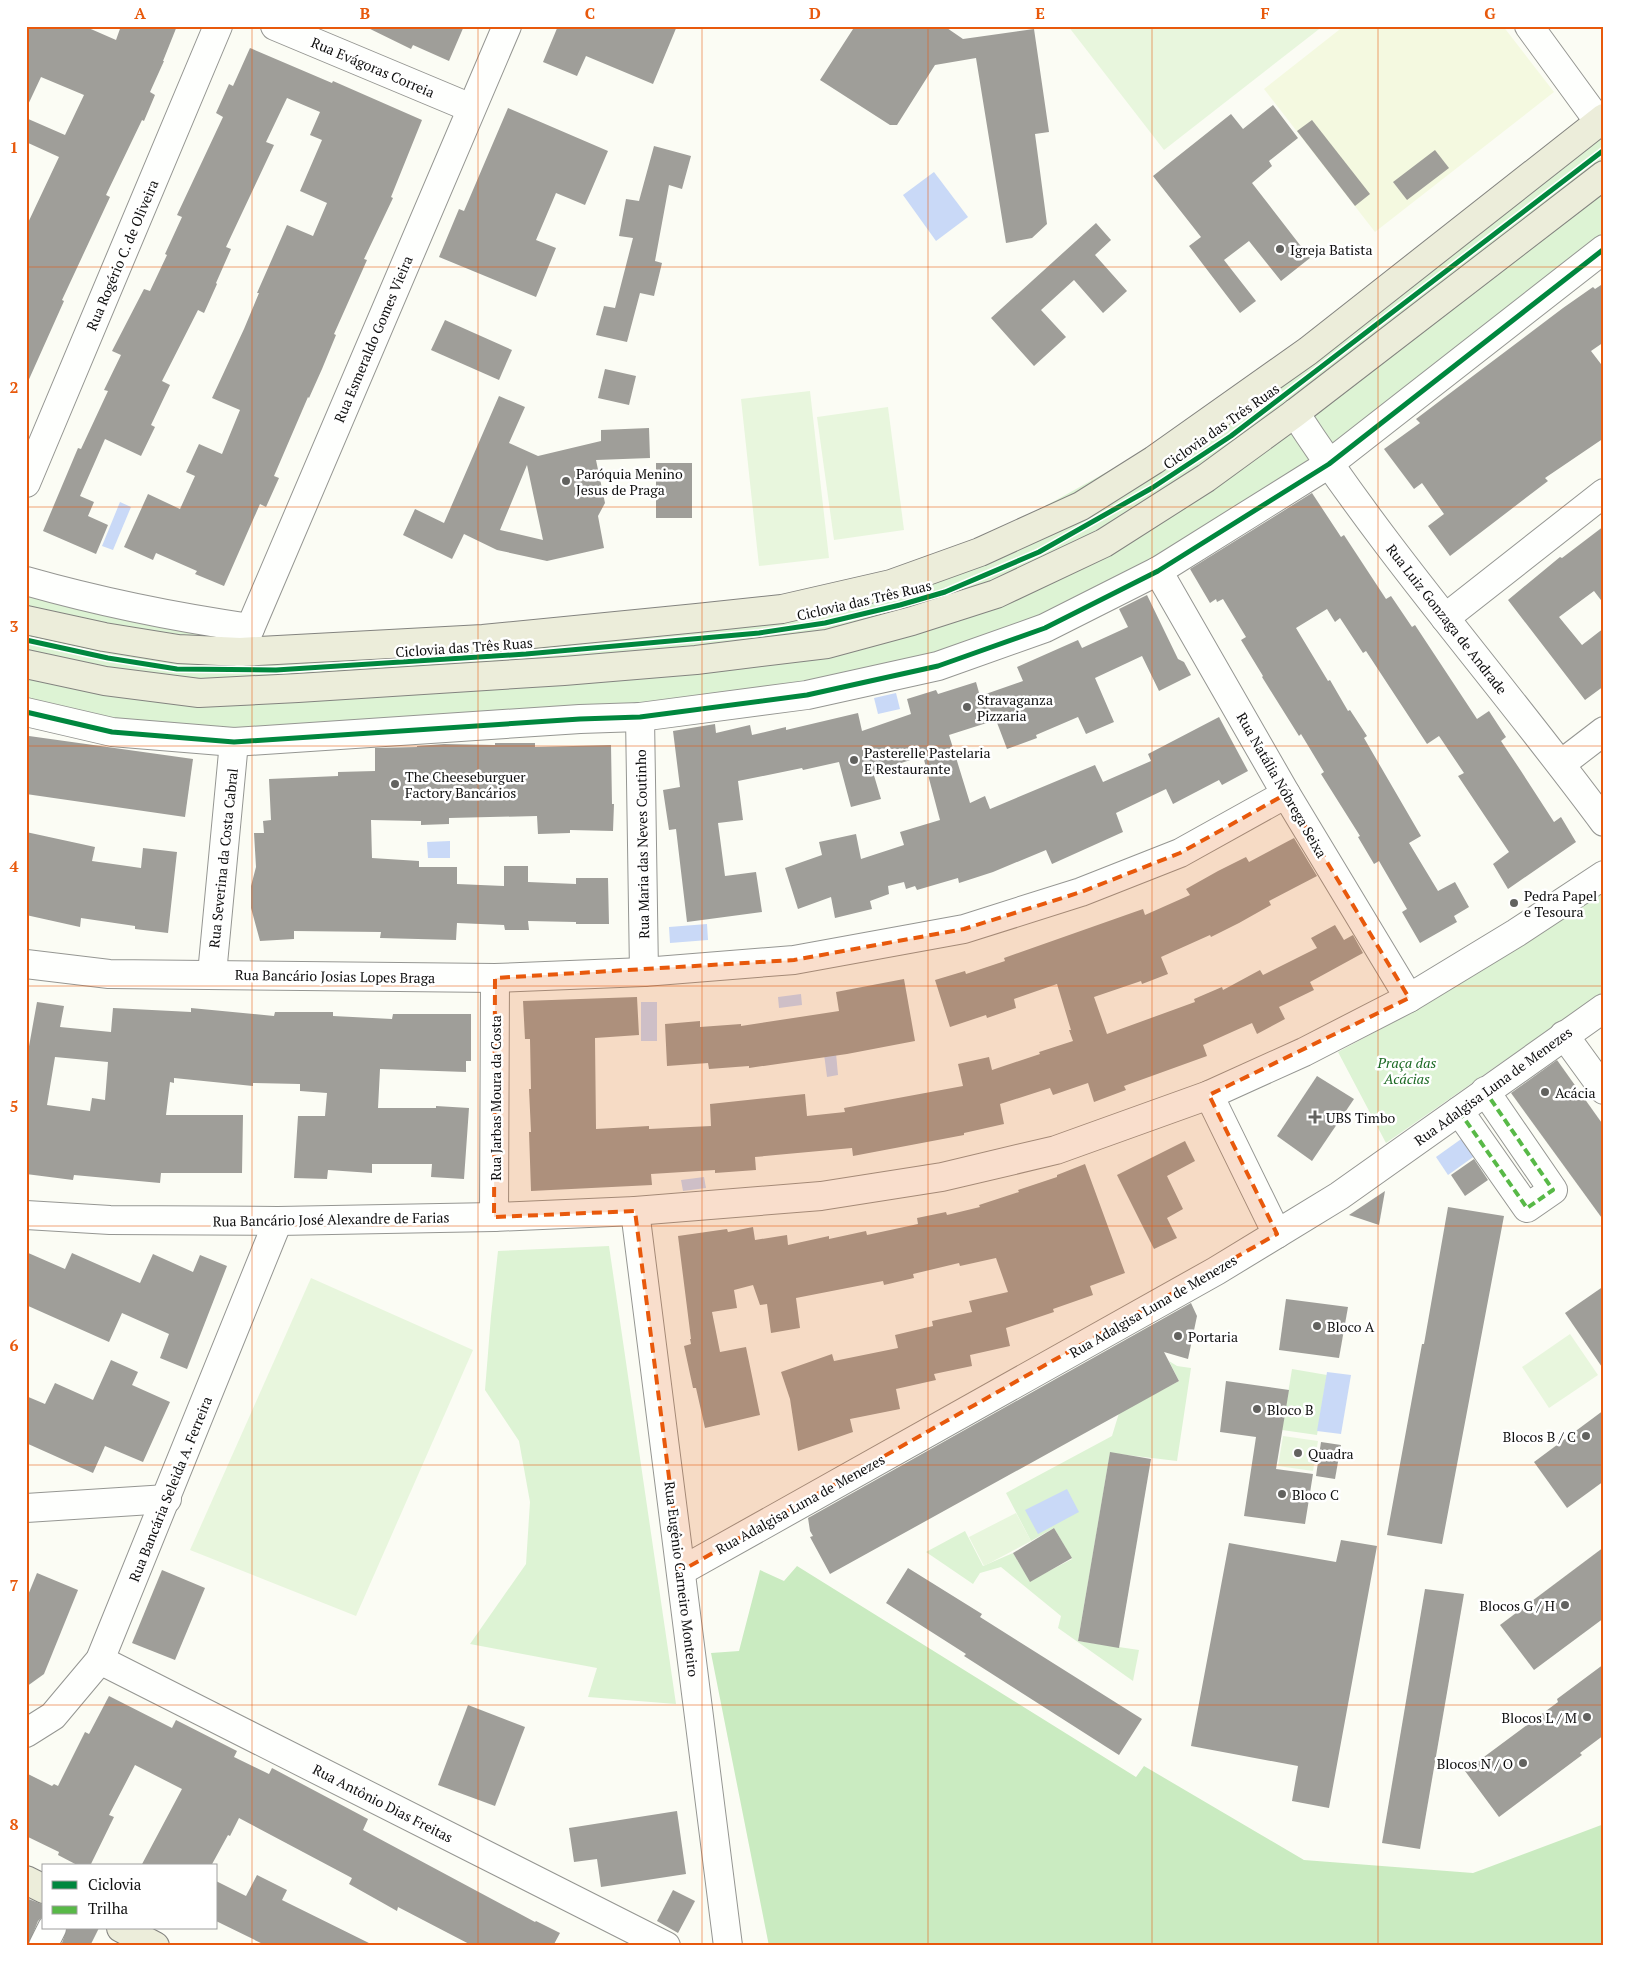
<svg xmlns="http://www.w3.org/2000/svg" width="1630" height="1972" font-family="'PT Serif',serif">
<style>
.farmland{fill:#f4f9e0}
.green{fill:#ddf3d4}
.forest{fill:#caebc1}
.pitch{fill:#e8f6dd}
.water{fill:#c9d9f7}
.building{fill:#9f9e99;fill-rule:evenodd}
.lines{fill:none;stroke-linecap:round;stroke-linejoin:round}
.minor-casing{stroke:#959692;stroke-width:30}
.major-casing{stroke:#83837f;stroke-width:30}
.minor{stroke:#fefffd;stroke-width:28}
.major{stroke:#ecedda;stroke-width:28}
.quiet{stroke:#58b947;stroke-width:4;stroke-dasharray:8 4;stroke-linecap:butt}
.cycleway-casing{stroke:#fff;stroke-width:8}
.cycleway{stroke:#00873e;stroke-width:5}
.marked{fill:#e8590c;fill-opacity:0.2;stroke:#e8590c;stroke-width:4;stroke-dasharray:10 6;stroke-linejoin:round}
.grid{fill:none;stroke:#e8590c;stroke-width:1;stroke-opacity:0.55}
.poi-dot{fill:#62625f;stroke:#fff;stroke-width:2}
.labels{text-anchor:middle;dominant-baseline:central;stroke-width:5;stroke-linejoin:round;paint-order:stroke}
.street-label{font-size:14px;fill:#0f0f0f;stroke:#fff}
.poi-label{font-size:14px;fill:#0f0f0f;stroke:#fff;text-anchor:start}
.park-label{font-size:14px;font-style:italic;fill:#1c6a24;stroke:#fff}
.neatline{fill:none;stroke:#e8590c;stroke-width:2}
.grid-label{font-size:16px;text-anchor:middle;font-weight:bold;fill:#e8590c}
</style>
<rect width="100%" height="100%" fill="#fbfcf4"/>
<polygon class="farmland" points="1344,26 1503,26 1554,92 1375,232 1264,89"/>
<g class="green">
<polygon points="1604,113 1604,266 1358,454 1000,657 407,740 254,755 124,743 26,723 26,572 256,641 310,641 759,600 917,565 1002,530 1172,436"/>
<polygon points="1604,885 1604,991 1386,1143 1338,1052 1416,1010"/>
<polygon points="609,1246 676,1704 588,1697 597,1668 470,1644 526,1564 530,1502 519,1441 485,1390 491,1316 498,1251"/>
<polygon points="1169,1361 1177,1366 1191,1368 1177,1461 1110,1453 1078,1641 1139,1650 1133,1681 1058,1628 1061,1616 1001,1567 980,1573 973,1584 926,1552 965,1531 983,1566 1013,1553 1030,1581 1072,1559 1054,1528 1031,1541 1006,1493 1112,1436 1119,1413 1179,1381"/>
<polygon points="1292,1369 1327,1375 1317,1435 1282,1430"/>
</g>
<polygon class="forest" points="797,1566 1136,1777 1144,1766 1304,1860 1473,1873 1604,1824 1604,1946 769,1946 711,1653 739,1651 760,1570 784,1581"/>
<g class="pitch">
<polygon points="1068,26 1323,26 1164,150"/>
<polygon points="810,391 829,558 759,566 741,399"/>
<polygon points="888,407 904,530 834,540 817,417"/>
<polygon points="311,1278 473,1350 356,1616 190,1550"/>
<polygon points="1570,1334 1598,1375 1549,1408 1522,1367"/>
<polygon points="1283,1436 1318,1441 1313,1471 1278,1466"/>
<polygon points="1016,1513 1031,1541 984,1566 969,1537"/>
</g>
<g class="water">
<polygon points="934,172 968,217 936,241 903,195"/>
<polygon points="120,502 131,507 113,550 102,546"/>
<polygon points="896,693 900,709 878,714 874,698"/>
<polygon points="450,841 450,858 428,858 427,842"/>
<polygon points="707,924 708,940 670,943 669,927"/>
<polygon points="801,994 802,1005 779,1008 778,997"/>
<rect x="641" y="1002" width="16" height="39"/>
<polygon points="836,1053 838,1075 827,1077 824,1054"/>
<polygon points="1464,1137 1476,1155 1448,1175 1436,1157"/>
<polygon points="704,1177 706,1188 683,1191 681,1180"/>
<polygon points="1327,1372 1351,1375 1341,1434 1317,1431"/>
<polygon points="1067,1489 1079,1512 1038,1534 1025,1510"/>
</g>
<g class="building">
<polygon points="26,26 84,26 116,40 121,26 177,26 163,61 164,61 150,92 155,95 144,121 142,120 106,195 110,197 62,300 64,301 26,386 26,227 59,157 26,142 26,118 65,135 84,95 41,77 26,109"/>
<polygon points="364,26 464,26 449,61 413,45 411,49"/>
<polygon points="558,26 677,26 653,84 586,56 577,76 543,62"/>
<polygon points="855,26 944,26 963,39 1034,29 1049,132 1035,134 1047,224 1032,238 1006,243 976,58 935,65 897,125 890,125 820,80"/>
<polygon points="250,48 332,83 333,81 422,120 391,197 393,198 364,259 367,260 334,334 336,335 322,369 309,398 308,397 274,476 279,478 266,507 260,504 224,586 195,574 197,571 156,553 153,560 124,547 148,494 180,509 195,476 186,472 199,444 222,454 240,410 212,398 244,329 259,293 257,293 287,225 313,236 327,203 300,191 322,140 310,135 320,112 287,98 266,142 274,145 226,247 231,249 216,283 217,284 204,313 198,310 162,381 170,385 151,425 155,427 141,456 105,439 80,496 94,502 88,516 108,525 96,554 43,531 78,448 81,449 108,391 104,390 121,355 112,351 144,289 150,291 167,255 165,254 182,217 177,215 223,117 216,113 229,84 233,86"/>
<polygon points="1273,105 1298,138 1269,161 1272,166 1252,183 1310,258 1281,281 1249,241 1224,260 1256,301 1240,313 1189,246 1201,237 1153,176 1231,114 1243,129"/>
<polygon points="508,108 608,151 585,205 556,193 536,240 556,248 536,297 439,257 459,209 464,211"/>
<polygon points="1312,120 1370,194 1355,206 1297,131"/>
<polygon points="654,146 691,156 682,189 669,185 655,261 662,263 654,296 640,293 627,342 596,335 604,306 615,308 633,238 619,236 626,199 639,201"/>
<polygon points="1435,150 1449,168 1407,200 1393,182"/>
<polygon points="1096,223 1111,240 1095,255 1127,291 1103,313 1074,280 1041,310 1066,337 1034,366 991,318"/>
<polygon points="1604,283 1604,342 1591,351 1604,368 1604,438 1545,478 1548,481 1450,556 1428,526 1444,514 1422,483 1414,489 1384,449 1420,423 1416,419 1445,397 1563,308 1593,287 1595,289"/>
<polygon points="445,320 512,350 499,380 431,350"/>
<polygon points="605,369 636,376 629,405 598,398"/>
<path d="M499 396 525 407 509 443 538 456 601 441V430L649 428 650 458 596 460 605 503 598 516 604 548 547 561 497 550 464 534 452 559 403 535 415 509 444 523ZM527 465 543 540 500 530Z"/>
<rect x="656" y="463" width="36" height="55"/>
<polygon points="1312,493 1341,537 1344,535 1386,599 1391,596 1412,627 1415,625 1477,719 1489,711 1506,737 1501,741 1521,771 1554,822 1561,817 1576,842 1508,889 1493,864 1509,852 1458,776 1464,773 1439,736 1427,744 1366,651 1363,653 1340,618 1335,622 1327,609 1296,628 1328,681 1330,680 1348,711 1350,710 1367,736 1364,738 1421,836 1409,843 1438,891 1455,882 1469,907 1454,916 1457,922 1420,943 1402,912 1407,909 1379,861 1374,864 1358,837 1360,836 1321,774 1324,772 1301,734 1299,736 1262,677 1263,676 1241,640 1246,637 1223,599 1217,602 1216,599 1210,603 1190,569"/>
<polygon points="1604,526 1604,604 1594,591 1559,617 1582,645 1604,628 1604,686 1585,700 1508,600 1560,557 1562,558"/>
<polygon points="1147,595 1178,659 1184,662 1191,675 1159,691 1142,656 1095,678 1114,722 1086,734 1078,717 1036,735 1037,738 1007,749 996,720 949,735 970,803 985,796 990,809 1095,765 1103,782 1151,761 1148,754 1219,717 1248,771 1222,785 1219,780 1173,804 1166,789 1116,813 1123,832 1052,864 1046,850 993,872 959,883 958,878 917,890 915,886 906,889 904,882 888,886 889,894 870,901 872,909 835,918 831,897 798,909 785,868 822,855 819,842 856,834 861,859 904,845 900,832 940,820 923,756 873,772 881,799 851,807 839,762 803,770 802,768 738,781 743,820 718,823 725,876 756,872 762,912 687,922 676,829 669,830 663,790 680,787 673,731 715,724 716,733 750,725 752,735 786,727 786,730 858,713 862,731 911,714 907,699 936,690 938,694 976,682 980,696 1023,681 1017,667 1078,640 1082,648 1128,627 1119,609"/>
<polygon points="29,736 193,759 185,817 26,794 26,756"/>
<polygon points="495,743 535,743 535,747 611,745 612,804 614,804 613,831 570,830 570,833 538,834 537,816 449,818 449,824 421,825 421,821 371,820 372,858 419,861 419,867 457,867 457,884 504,886 504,866 528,866 528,882 576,884 576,878 608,878 609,924 576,924 576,922 528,921 529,930 505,930 504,925 457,923 456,940 380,938 381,932 294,931 294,939 260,941 251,908 251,886 256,867 254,833 264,833 263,821 271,820 269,779 338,776 338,772 375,771 375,748 417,747 417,746 444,744 495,745"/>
<polygon points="26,832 95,847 92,861 141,868 143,848 177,852 168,933 135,929 135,926 81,918 80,927 26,915"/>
<polygon points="1294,838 1317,876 1269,901 1271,905 1239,923 1211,937 1210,935 1161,957 1168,974 1142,984 1141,981 1094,997 1107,1034 1195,1002 1194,999 1222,987 1223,990 1260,970 1263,975 1317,948 1311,938 1335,925 1344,940 1353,935 1363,953 1310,982 1314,990 1279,1007 1285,1019 1257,1034 1252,1023 1203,1045 1207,1056 1124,1086 1126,1090 1094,1102 1088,1083 1053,1095 1050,1088 1000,1104 1004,1124 964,1133 964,1135 853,1156 852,1148 755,1157 756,1170 715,1173 715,1170 651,1174 652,1185 531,1191 529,1132 531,1132 529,1089 531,1089 530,1039 525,1039 523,1001 637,997 639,1035 595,1038 596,1129 649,1126 649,1129 711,1126 710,1104 805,1094 807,1116 845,1112 844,1108 963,1086 958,1064 989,1057 992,1070 1040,1054 1039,1052 1073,1041 1069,1030 1071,1030 1057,984 1014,999 1016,1008 987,1018 986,1015 950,1027 935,980 965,971 966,974 1005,961 1004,958 1143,909 1145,915 1190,895 1186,889 1218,871 1246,857 1249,862"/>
<polygon points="904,979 915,1041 847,1054 749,1068 749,1066 709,1069 708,1063 667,1066 665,1024 700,1021 700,1027 741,1024 741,1026 839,1011 836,992"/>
<path d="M37 1002 64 1006 60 1027 111 1032 113 1008 191 1012V1008L274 1016 275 1012H333V1016L392 1019 393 1014H471V1061H466V1072L380 1069 378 1108H436V1106L469 1108 464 1179 431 1177 432 1164H372V1173L328 1170 327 1179 294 1178 298 1116H325L327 1093 300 1091V1084L253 1083V1086L174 1078V1083L170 1082 166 1115H243L242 1173H161L160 1183 74 1175 73 1180 26 1174V1063ZM55 1057 108 1062 105 1100 92 1098 90 1111 47 1105Z"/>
<polygon points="1557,1060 1604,1126 1604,1221 1511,1093"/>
<polygon points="1317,1076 1354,1099 1312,1161 1277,1136"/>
<polygon points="1185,1141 1195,1161 1167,1176 1183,1209 1167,1218 1177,1238 1154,1249 1117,1175"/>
<polygon points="1474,1159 1488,1180 1465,1196 1451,1175"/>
<polygon points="1085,1164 1125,1273 1090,1286 1093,1295 1053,1309 1054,1312 1006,1328 1010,1346 970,1355 972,1366 934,1374 936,1380 896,1389 900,1409 850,1419 853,1432 798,1451 790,1399 781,1372 832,1354 834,1361 898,1348 895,1335 933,1326 932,1321 972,1312 969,1301 1008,1292 996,1258 960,1266 959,1263 913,1274 914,1278 884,1285 883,1281 796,1298 800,1328 771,1333 767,1304 760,1305 753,1285 734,1290 737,1308 712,1312 720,1352 746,1347 760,1415 705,1428 696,1388 693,1388 684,1346 691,1344 690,1339 691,1339 678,1236 727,1229 728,1232 753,1227 755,1240 787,1235 788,1245 829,1236 829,1239 866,1231 867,1235 918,1224 917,1218 946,1212 947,1215 980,1207 979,1205 1019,1192 1018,1190 1057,1177 1057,1175"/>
<polygon points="1385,1191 1379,1225 1349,1215"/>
<polygon points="1448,1207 1504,1216 1442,1544 1387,1535 1422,1344 1424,1344"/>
<polygon points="26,1252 65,1269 72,1253 140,1283 153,1254 193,1272 200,1255 227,1266 187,1369 160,1358 169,1334 122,1313 109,1342 26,1305"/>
<polygon points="1604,1286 1604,1370 1565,1313"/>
<polygon points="1286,1299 1348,1307 1339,1358 1279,1350"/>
<polygon points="1191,1303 1197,1316 1188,1359 1164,1352 1179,1381 830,1574 810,1537 813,1536 810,1531 808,1518"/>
<polygon points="111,1360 138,1372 132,1385 170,1402 143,1462 105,1446 93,1473 26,1443 26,1396 45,1404 55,1383 93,1400"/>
<polygon points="1226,1381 1289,1390 1276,1469 1313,1474 1305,1524 1244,1516 1256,1437 1220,1432"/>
<polygon points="1604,1410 1604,1481 1567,1508 1534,1462"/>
<polygon points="1321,1442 1341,1445 1335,1479 1316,1476"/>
<polygon points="1110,1452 1151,1459 1119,1648 1078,1641"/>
<polygon points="1054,1528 1072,1558 1030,1582 1013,1553"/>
<polygon points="1341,1540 1377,1546 1329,1808 1292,1801 1298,1766 1191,1746 1229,1543 1336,1562"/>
<polygon points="1604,1547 1604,1618 1534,1670 1500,1625"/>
<polygon points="908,1568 982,1614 980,1617 1142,1719 1119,1755 964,1656 966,1654 886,1603"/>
<polygon points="162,1570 205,1588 175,1660 132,1643"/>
<polygon points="37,1573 78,1590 44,1674 26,1687 26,1600"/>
<polygon points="1425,1589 1464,1594 1420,1849 1382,1843"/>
<polygon points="1604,1664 1604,1735 1580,1753 1582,1755 1499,1817 1465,1771 1558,1702 1557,1699"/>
<polygon points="109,1696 172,1728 176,1720 237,1751 234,1757 269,1774 272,1768 368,1819 363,1830 535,1922 536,1921 560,1933 553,1946 473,1946 398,1907 397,1911 374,1898 349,1884 352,1878 239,1818 230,1836 228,1835 211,1866 141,1866 182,1789 135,1765 109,1815 114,1817 90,1866 79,1866 58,1855 59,1852 26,1836 26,1773 52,1786 54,1784 58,1786 85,1732 89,1734"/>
<polygon points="468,1705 525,1727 495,1806 438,1785"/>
<polygon points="677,1811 686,1874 601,1887 597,1859 574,1862 569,1828"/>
<polygon points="257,1875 287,1890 282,1900 375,1946 267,1946 216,1921 216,1881 246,1896"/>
<polygon points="673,1890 695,1901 678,1933 657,1921"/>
<polygon points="26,1898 44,1905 44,1915 38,1921 28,1946"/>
<polygon points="67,1928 99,1928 90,1946 61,1946"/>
</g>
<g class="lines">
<defs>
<g id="minor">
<polyline points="275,26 471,108"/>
<polyline points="1529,26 1599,122"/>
<path d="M1295 413C1388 556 1502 684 1604 822"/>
<polyline points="26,483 218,26"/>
<polyline points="1158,571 1286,794 1409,998"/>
<path d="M26 581C100 602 174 617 250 628"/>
<polyline points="1445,618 1604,493"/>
<polyline points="240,652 507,26"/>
<polyline points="26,712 112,732 234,742 580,719 640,717 807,695 938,666 1045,628 1158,571 1329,464 1604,249"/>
<polyline points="640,717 644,972"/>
<polyline points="1561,764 1604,731"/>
<polyline points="26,964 109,974 495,978 644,972 794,960 964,929 1081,892 1180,853 1286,794"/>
<polyline points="212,974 234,742"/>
<polyline points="1564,1035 1604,1090"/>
<polyline points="1209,1095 1277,1234"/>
<polyline points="1459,1111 1527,1208 1553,1190 1485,1091"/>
<polyline points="635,1211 728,1946"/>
<polyline points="26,1215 110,1220 278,1221 494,1217 635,1211 821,1196 942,1177 1056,1150 1209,1095 1304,1052 1409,998 1516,933 1604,875"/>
<polyline points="494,1217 495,978"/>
<polyline points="26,1508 167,1499"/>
<polyline points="681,1571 1216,1271 1339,1196 1604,1008"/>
<polyline points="100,1660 666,1946"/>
<polyline points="26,1733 53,1716 100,1660 278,1221"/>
<polyline points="43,1946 52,1928"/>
</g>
<g id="major">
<polyline points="26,620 104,637 178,649 240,652 483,639 697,618 782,609 891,584 980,552 1081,506 1154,460 1308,351 1604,118"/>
<polyline points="26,664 105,681 199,693 298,688 564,671 696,660 827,644 912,621 996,594 1104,543 1206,478 1295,413 1604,175"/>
<polyline points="26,1880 44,1889"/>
<polyline points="121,1928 155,1946"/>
</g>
</defs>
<use href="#minor" class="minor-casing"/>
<use href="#major" class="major-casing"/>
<use href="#minor" class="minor"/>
<use href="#major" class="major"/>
<polyline class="quiet" points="1459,1111 1527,1208 1553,1190 1485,1091"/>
<defs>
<g id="cycleway">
<polyline points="26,640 108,658 177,669 276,670 526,654 759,633 825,623 900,605 945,592 1039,552 1152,488 1231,436 1604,150"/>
<polyline points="26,712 112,732 234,742 580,719 640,717 807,695 938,666 1045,628 1158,571 1329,464 1604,249"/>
</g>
</defs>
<use href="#cycleway" class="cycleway-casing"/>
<use href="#cycleway" class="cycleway"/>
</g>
<path class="marked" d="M1286 794 1409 998 1209 1095 1277 1234 681 1571 635 1211 494 1217 495 978 794 960 964 929 1081 892 1180 853Z"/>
<path class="grid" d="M252 26V1946M478 26V1946M702 26V1946M928 26V1946M1152 26V1946M1378 26V1946M26 267H1604M26 507H1604M26 746H1604M26 986H1604M26 1226H1604M26 1465H1604M26 1705H1604"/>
<g class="poi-dot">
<circle cx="1280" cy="249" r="5"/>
<circle cx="566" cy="481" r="5"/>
<circle cx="967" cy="707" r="5"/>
<circle cx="854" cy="760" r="5"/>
<circle cx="395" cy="784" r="5"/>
<circle cx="1514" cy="903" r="5"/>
<circle cx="1545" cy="1092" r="5"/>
<path d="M1312.5 1109.5h5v5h5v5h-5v5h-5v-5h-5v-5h5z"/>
<circle cx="1317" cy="1326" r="5"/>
<circle cx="1178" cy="1336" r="5"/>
<circle cx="1257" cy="1409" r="5"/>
<circle cx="1586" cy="1436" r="5"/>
<circle cx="1298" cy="1453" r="5"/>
<circle cx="1282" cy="1494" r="5"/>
<circle cx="1565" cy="1605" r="5"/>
<circle cx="1587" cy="1717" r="5"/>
<circle cx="1523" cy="1763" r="5"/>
</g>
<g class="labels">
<g class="street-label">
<text transform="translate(373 67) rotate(23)">Rua Evágoras Correia</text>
<text transform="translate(122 255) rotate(-67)">Rua Rogério C. de Oliveira</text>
<text transform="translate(373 339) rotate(-67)">Rua Esmeraldo Gomes Vieira</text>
<text transform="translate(1221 426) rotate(-35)">Ciclovia das Três Ruas</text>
<text transform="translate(864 600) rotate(-13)">Ciclovia das Três Ruas</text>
<text transform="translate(1447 619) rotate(52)">Rua Luiz Gonzaga de Andrade</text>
<text transform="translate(464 647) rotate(-4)">Ciclovia das Três Ruas</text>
<text transform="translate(1282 785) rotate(60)">Rua Natália Nóbrega Seixa</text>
<text transform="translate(642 844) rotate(-91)">Rua Maria das Neves Coutinho</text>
<text transform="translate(223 858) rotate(-84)">Rua Severina da Costa Cabral</text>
<text transform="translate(335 976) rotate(1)">Rua Bancário Josias Lopes Braga</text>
<text transform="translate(1493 1086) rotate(-36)">Rua Adalgisa Luna de Menezes</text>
<text transform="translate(495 1098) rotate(-90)">Rua Jarbas Moura da Costa</text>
<text transform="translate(331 1219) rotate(-1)">Rua Bancário José Alexandre de Farias</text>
<text transform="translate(1153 1306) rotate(-30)">Rua Adalgisa Luna de Menezes</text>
<text transform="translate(170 1489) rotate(-68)">Rua Bancária Seleida A. Ferreira</text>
<text transform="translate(800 1504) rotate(-29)">Rua Adalgisa Luna de Menezes</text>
<text transform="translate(682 1579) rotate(83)">Rua Eugênio Carneiro Monteiro</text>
<text transform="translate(383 1803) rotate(27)">Rua Antônio Dias Freitas</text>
</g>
<g class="poi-label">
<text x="1290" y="249">Igreja Batista</text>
<text x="576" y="473">Paróquia Menino<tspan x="576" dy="16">Jesus de Praga</tspan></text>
<text x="977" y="699">Stravaganza<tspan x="977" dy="16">Pizzaria</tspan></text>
<text x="864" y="752">Pasterelle Pastelaria<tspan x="864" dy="16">E Restaurante</tspan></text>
<text x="405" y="776">The Cheeseburguer<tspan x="405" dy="16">Factory Bancários</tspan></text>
<text x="1524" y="895">Pedra Papel<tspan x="1524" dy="16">e Tesoura</tspan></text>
<text x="1555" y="1092">Acácia</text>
<text x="1326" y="1117">UBS Timbo</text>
<text x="1327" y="1326">Bloco A</text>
<text x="1188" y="1336">Portaria</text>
<text x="1267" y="1409">Bloco B</text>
<text x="1576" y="1436" text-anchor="end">Blocos B / C</text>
<text x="1308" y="1453">Quadra</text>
<text x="1292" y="1494">Bloco C</text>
<text x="1555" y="1605" text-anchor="end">Blocos G / H</text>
<text x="1577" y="1717" text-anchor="end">Blocos L / M</text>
<text x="1513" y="1763" text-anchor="end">Blocos N / O</text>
</g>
<g class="park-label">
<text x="1407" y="1062">Praça das<tspan x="1407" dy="16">Acácias</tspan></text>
</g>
</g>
<rect width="1630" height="1972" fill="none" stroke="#ffffff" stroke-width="55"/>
<rect x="42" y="1864" width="175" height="65" fill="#ffffff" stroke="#9f9f9f"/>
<rect x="52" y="1881" width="25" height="8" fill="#00873e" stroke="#9f9f9f"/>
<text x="88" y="1890" font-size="15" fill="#0f0f0f">Ciclovia</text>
<rect x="52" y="1906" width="25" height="8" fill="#58b947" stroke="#9f9f9f"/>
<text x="88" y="1914" font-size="15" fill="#0f0f0f">Trilha</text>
<rect x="28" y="28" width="1574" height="1916" class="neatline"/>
<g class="grid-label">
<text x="140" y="19">A</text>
<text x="365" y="19">B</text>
<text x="590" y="19">C</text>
<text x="815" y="19">D</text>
<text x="1040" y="19">E</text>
<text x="1265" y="19">F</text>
<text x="1490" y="19">G</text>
<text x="14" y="153">1</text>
<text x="14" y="393">2</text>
<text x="14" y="632">3</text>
<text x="14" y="872">4</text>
<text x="14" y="1112">5</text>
<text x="14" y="1351">6</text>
<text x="14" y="1591">7</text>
<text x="14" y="1830">8</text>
</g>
</svg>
